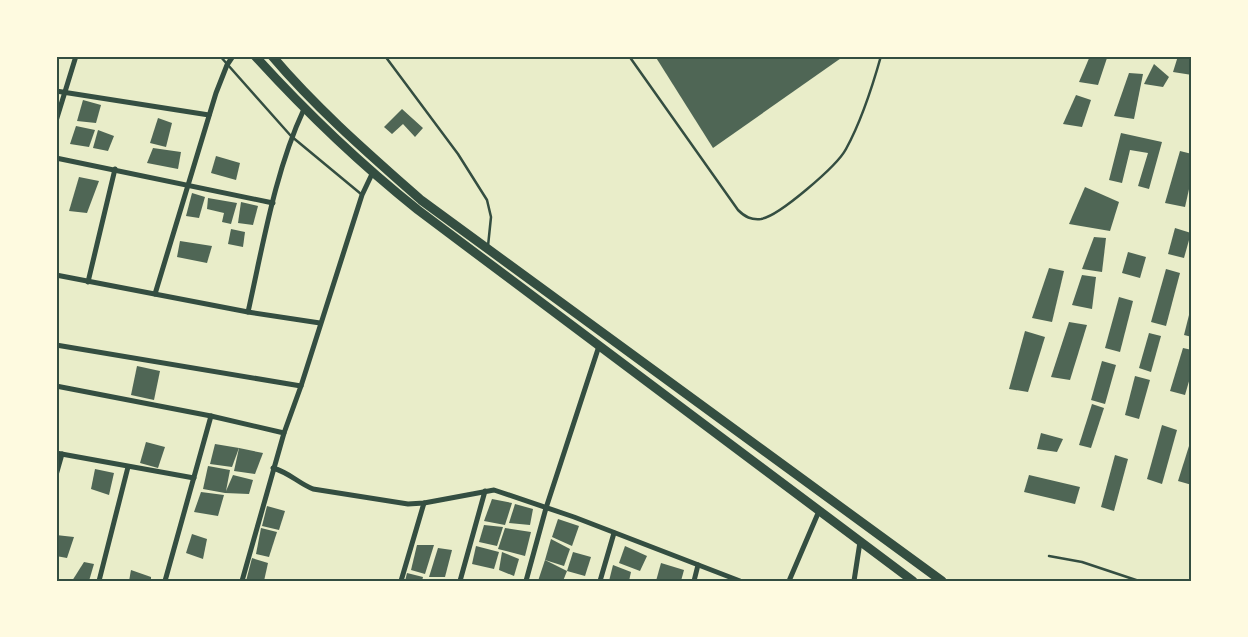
<svg xmlns="http://www.w3.org/2000/svg" width="1248" height="637" font-family="Arial,sans-serif">
<style>
.building{fill:#4f6655}
.lines{fill:none;stroke-linecap:round;stroke-linejoin:round}
.service{stroke:#344e41;stroke-width:2.5}
.minor{stroke:#344e41;stroke-width:5}
.trunk{stroke:#344e41;stroke-width:9}
.neatline{fill:none;stroke:#344e41;stroke-width:2}
</style>
<rect width="100%" height="100%" fill="#e9edc9"/>
<g class="building">
<polygon points="655,56 844,56 713,148"/>
<polygon points="1090,56 1101,56 1107,58 1098,85 1079,82"/>
<polygon points="1178,56 1192,56 1192,75 1173,72"/>
<polygon points="1154,64 1169,77 1163,87 1144,84"/>
<polygon points="1129,73 1143,74 1134,119 1114,116"/>
<polygon points="1076,95 1091,100 1082,127 1063,124"/>
<polygon points="83,100 101,105 96,123 77,121"/>
<polygon points="402,109 423,128 415,137 403,124 392,134 384,127"/>
<polygon points="158,118 172,123 166,147 150,143"/>
<polygon points="76,126 95,130 89,147 70,144"/>
<polygon points="98,130 114,136 108,151 93,148"/>
<polygon points="1121,133 1162,142 1149,189 1138,186 1148,153 1130,150 1122,183 1109,180"/>
<polygon points="153,148 181,152 178,169 147,163"/>
<polygon points="1180,151 1192,154 1192,176 1185,207 1165,203"/>
<polygon points="216,156 240,163 236,180 211,173"/>
<polygon points="79,177 99,181 87,213 69,211"/>
<polygon points="1085,187 1119,202 1110,231 1069,224"/>
<polygon points="192,193 205,197 199,218 186,216"/>
<polygon points="208,198 237,203 231,224 222,222 224,213 207,209"/>
<polygon points="241,202 258,206 253,225 238,223"/>
<polygon points="1175,228 1191,233 1184,258 1168,254"/>
<polygon points="231,229 245,232 243,247 228,244"/>
<polygon points="1094,237 1106,238 1102,272 1082,269"/>
<polygon points="180,241 212,246 207,263 177,257"/>
<polygon points="1128,252 1146,257 1140,278 1122,273"/>
<polygon points="1049,268 1064,271 1052,322 1032,318"/>
<polygon points="1166,269 1180,273 1166,326 1151,322"/>
<polygon points="1082,275 1096,277 1092,309 1072,305"/>
<polygon points="1119,297 1133,301 1120,352 1105,348"/>
<polygon points="1191,307 1192,307 1192,337 1184,335"/>
<polygon points="1069,322 1087,325 1070,380 1051,377"/>
<polygon points="1025,331 1045,337 1028,392 1009,389"/>
<polygon points="1149,333 1161,336 1151,372 1139,368"/>
<polygon points="1183,348 1192,350 1192,371 1185,395 1170,391"/>
<polygon points="1102,361 1116,365 1105,404 1091,400"/>
<polygon points="137,366 160,371 154,400 131,395"/>
<polygon points="1135,376 1150,380 1139,419 1125,415"/>
<polygon points="1092,404 1104,408 1091,448 1079,445"/>
<polygon points="1162,425 1177,430 1162,484 1147,479"/>
<polygon points="1041,433 1063,439 1057,452 1037,449"/>
<polygon points="146,442 165,447 158,468 140,463"/>
<polygon points="215,444 239,448 232,467 210,464"/>
<polygon points="1189,446 1192,446 1192,485 1178,481"/>
<polygon points="239,448 263,453 255,474 234,471"/>
<polygon points="1115,455 1128,459 1114,511 1101,507"/>
<polygon points="208,466 230,470 226,491 233,475 253,480 249,494 225,493 203,489"/>
<polygon points="95,469 114,473 109,495 91,489"/>
<polygon points="1029,475 1080,487 1075,504 1024,492"/>
<polygon points="201,492 224,495 218,516 194,512"/>
<polygon points="492,499 512,503 505,525 484,521"/>
<polygon points="515,504 533,509 530,525 509,523"/>
<polygon points="267,506 285,511 279,530 262,526"/>
<polygon points="558,519 579,526 572,546 552,537"/>
<polygon points="484,525 503,527 497,546 479,542"/>
<polygon points="261,528 277,532 269,557 256,554"/>
<polygon points="505,528 531,532 525,556 498,549"/>
<polygon points="192,534 207,539 203,559 186,553"/>
<polygon points="56,535 74,537 67,558 56,556"/>
<polygon points="551,539 570,549 564,566 545,560"/>
<polygon points="417,545 434,545 425,574 411,570"/>
<polygon points="476,546 499,552 494,569 472,564"/>
<polygon points="625,546 647,556 640,571 619,563"/>
<polygon points="438,548 452,550 445,577 429,577"/>
<polygon points="502,552 519,559 514,576 499,570"/>
<polygon points="573,552 591,557 585,576 567,571"/>
<polygon points="252,558 268,563 264,581 246,581"/>
<polygon points="545,560 567,571 563,581 538,581"/>
<polygon points="84,562 94,564 89,581 72,581"/>
<polygon points="661,563 684,570 681,581 656,581"/>
<polygon points="613,565 631,572 629,581 609,581"/>
<polygon points="131,570 151,577 151,581 129,581"/>
<polygon points="407,573 423,577 422,581 405,581"/>
</g>
<g class="lines">
<g class="service">
<polyline points="220,56 291,136 361,194"/>
<polyline points="385,56 458,154 487,200 491,217 488,246"/>
<path d="M629 56 738 210C745 217 751 220 761 219 779 216 837 166 846 149 862 120 872 88 881 56"/>
<polyline points="1049,556 1082,562 1139,581"/>
</g>
<g class="minor">
<polyline points="56,91 209,115"/>
<polyline points="56,121 76,56"/>
<polyline points="56,158 273,203"/>
<polyline points="56,275 248,312 320,323"/>
<polyline points="88,282 115,169"/>
<polyline points="155,294 216,93 227,65 233,56"/>
<path d="M248 312C263 245 275 171 304 109"/>
<polyline points="56,345 301,386"/>
<polyline points="56,386 211,416 284,433"/>
<polyline points="56,453 194,478"/>
<path d="M273 468C290 473 298 483 313 489L408 504 424 503 494 490 574 517 740 581"/>
<polyline points="56,475 62,454"/>
<polyline points="99,581 128,467"/>
<polyline points="165,581 211,416"/>
<polyline points="242,581 284,433 301,386 362,195 372,174"/>
<polyline points="401,581 424,503"/>
<polyline points="460,581 485,491"/>
<polyline points="526,581 546,508 599,346"/>
<polyline points="600,581 614,533"/>
<polyline points="694,581 698,565"/>
<polyline points="789,581 819,511"/>
<polyline points="854,581 860,542"/>
</g>
<g class="trunk">
<path d="M255 56C306 112 359 163 418 210L913 581"/>
<path d="M272 56C317 109 369 154 421 200L942 581"/>
</g>
</g>
<rect width="1248" height="637" fill="none" stroke="#fefae0" stroke-width="115"/>
<rect x="58" y="58" width="1132" height="522" class="neatline"/>
</svg>
